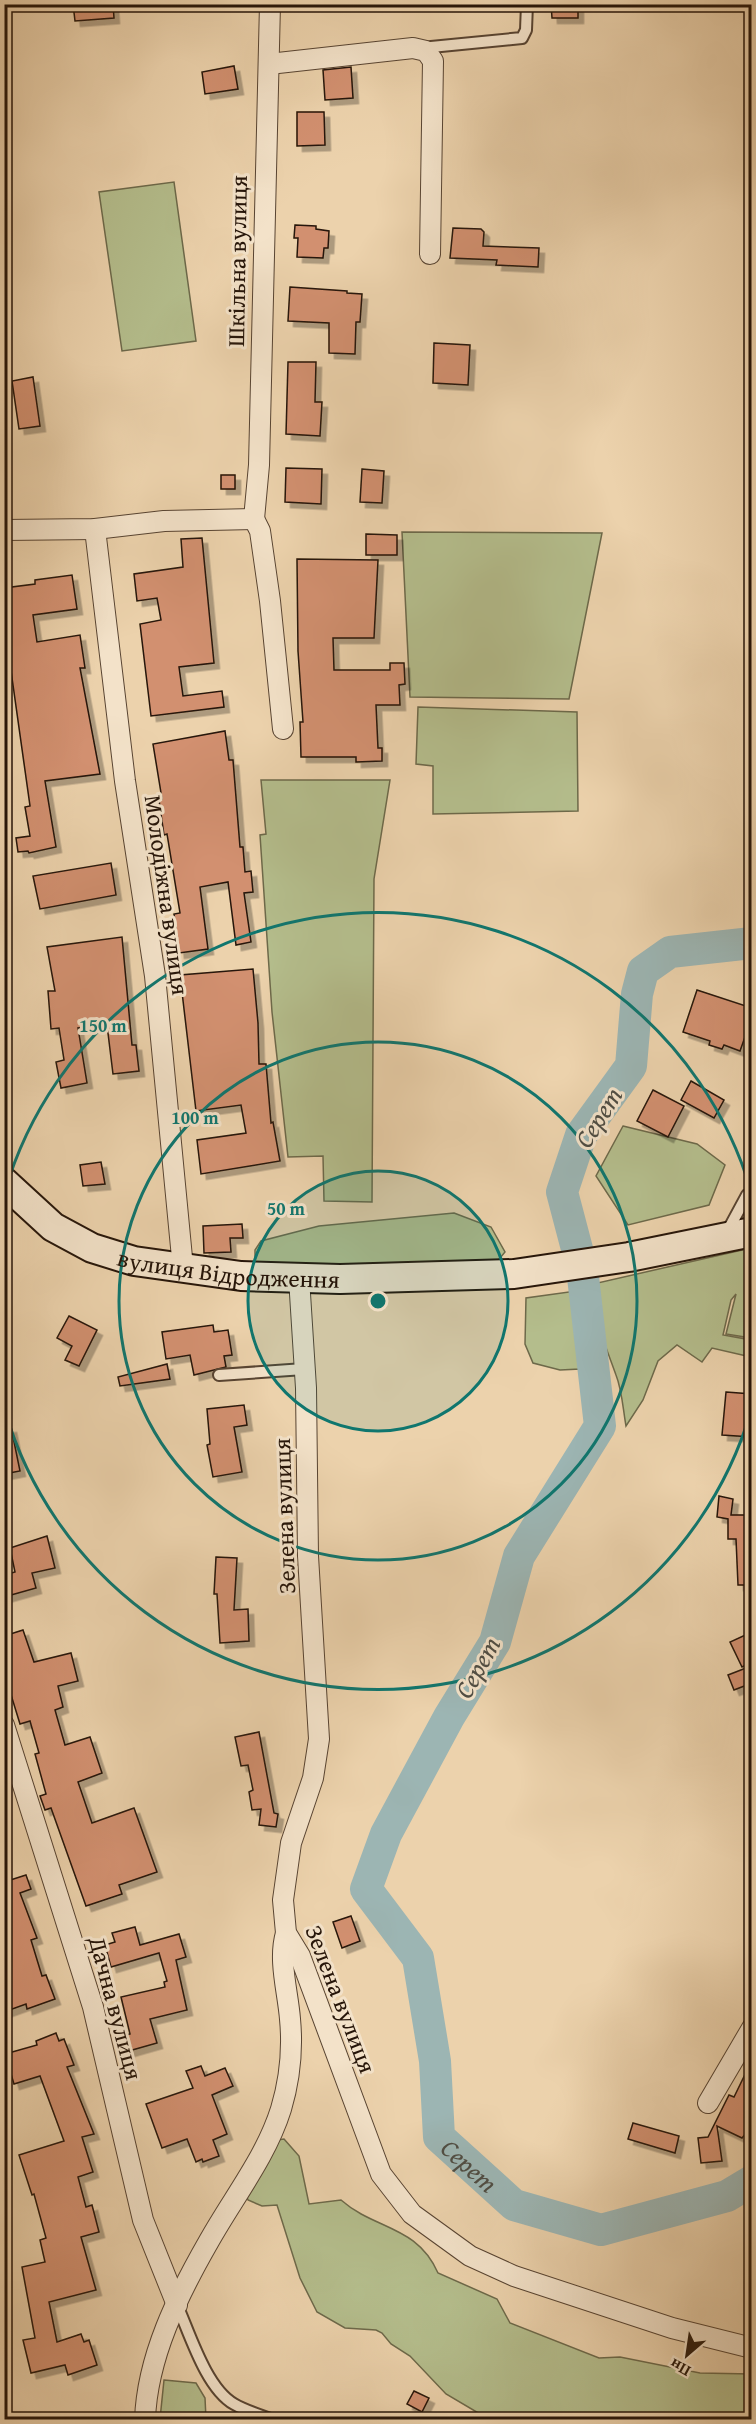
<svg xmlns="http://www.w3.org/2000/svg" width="756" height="2424" font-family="'Gentium Book Plus',serif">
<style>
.green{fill:#b4bd8c;stroke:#6d694a;stroke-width:1.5}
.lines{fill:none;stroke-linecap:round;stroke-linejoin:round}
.river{stroke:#9cb5b3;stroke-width:32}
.building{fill:#d2906f;stroke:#261509;stroke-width:1.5;filter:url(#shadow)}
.lane-casing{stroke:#584432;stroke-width:14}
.street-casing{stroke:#584432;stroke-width:22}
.secondary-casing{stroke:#261509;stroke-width:32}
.lane{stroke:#f3e2c9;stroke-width:10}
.street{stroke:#f3e2c9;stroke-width:20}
.secondary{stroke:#f3e2c9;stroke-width:28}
.ring{fill:none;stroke:#0f766e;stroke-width:3}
.labels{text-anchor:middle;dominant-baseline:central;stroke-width:6;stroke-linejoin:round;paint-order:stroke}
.street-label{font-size:24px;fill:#261509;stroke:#f3e2c9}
.water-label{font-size:26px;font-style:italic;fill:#4f4d44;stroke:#f3e2c9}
.centre{fill:#0f766e;stroke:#f3e2c9;stroke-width:3}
.ring-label{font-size:18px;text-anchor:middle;font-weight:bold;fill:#0f766e;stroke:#f3e2c9;stroke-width:6;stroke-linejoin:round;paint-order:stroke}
</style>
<defs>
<filter id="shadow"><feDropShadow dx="5.5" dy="5.5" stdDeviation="0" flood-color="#0004"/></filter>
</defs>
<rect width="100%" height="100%" fill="#ecd2ac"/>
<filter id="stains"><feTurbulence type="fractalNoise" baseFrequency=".00333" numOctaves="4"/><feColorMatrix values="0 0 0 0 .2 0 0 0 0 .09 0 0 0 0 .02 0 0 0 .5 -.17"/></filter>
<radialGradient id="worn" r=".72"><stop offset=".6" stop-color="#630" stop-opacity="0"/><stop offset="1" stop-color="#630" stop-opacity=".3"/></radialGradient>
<g class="green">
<polygon points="174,182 196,341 122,351 99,192"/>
<polygon points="402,532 602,533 569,699 410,697"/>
<polygon points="418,707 577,712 578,811 433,814 433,766 416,764"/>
<polygon points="261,780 390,780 374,879 372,1202 324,1201 323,1156 288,1157 272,1012 260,835 266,834"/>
<polygon points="623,1126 697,1144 725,1165 709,1205 628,1225 596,1176"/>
<polygon points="454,1213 491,1227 505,1252 491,1269 255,1264 255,1250 261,1241 319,1226"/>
<path d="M751 1248V1276L748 1281 751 1280V1338L726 1334 736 1294 731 1300 723 1335 751 1340V1357L712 1348 702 1362 677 1345 658 1361 643 1400 626 1426C623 1409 622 1390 616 1375 605 1344 593 1318 593 1284Z"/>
<polygon points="576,1291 584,1326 580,1369 560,1370 533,1363 525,1344 526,1298"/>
<path d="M284 2139 299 2156 309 2204 341 2200C375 2230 417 2225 438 2273L497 2299 510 2323 599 2358 620 2357 700 2373 751 2374V2419L503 2420 480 2414 446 2394 410 2356 391 2344 382 2333 376 2330 345 2328 317 2312 300 2278 277 2205 262 2206 248 2200 243 2186 277 2140Z"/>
<polygon points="164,2380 196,2383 205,2398 206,2419 160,2419"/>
</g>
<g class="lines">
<path class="river" id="s1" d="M752 943 670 952 643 971 637 994 631 1066 581 1135 562 1192 582 1268 600 1426 519 1556 495 1642 449 1717 386 1834 366 1889 418 1958 435 2061 439 2137 514 2205 601 2230 727 2196 752 2181"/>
</g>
<g class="building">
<polygon points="73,4 113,4 114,18 75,21"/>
<polygon points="551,4 578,4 578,18 552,18"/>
<polygon points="234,66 238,89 205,94 202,72"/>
<polygon points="351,67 353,98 325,100 323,70"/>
<polygon points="297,112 324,112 325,145 297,146"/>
<polygon points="295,225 316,226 316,229 329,231 328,248 324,248 323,258 297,257 298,238 294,238"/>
<polygon points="453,228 481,229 484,232 483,246 539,248 538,267 496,265 497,260 450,258"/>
<polygon points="290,287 347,291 347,293 362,294 360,322 356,322 355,354 329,353 329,323 288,321"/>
<polygon points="434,343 470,345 468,385 433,383"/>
<polygon points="288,362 316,362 315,402 322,402 320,436 286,434"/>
<polygon points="33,377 40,426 19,429 12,381"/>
<polygon points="286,468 322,469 321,504 285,502"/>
<polygon points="362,469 384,471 382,503 360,502"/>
<rect x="221" y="475" width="14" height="14"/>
<polygon points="366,534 397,535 397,555 366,555"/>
<polygon points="202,538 214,663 179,667 183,696 222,691 224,707 151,716 140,624 161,620 157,598 137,601 134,574 183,567 181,539"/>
<polygon points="297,559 378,560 374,638 333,638 334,670 390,670 390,663 404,663 405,684 399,685 400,705 376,705 378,748 382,748 382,761 356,762 356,757 301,757 300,722 303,722 298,651"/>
<polygon points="72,575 77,609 33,615 37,642 80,635 85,668 80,668 100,774 45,781 56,847 29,853 28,851 18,852 16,838 30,836 25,807 30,806 4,621 4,588 35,584 35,580"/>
<polygon points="225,731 229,760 233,760 240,847 243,847 245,872 251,871 253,892 244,893 251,942 236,945 228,882 200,887 208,949 179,953 174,914 180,913 167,834 164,835 159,800 162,799 153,744"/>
<polygon points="111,863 116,895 40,909 33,876"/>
<polygon points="122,937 132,1045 136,1045 139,1071 113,1074 107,1025 78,1028 87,1083 61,1088 56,1062 64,1060 59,1028 51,1029 48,991 55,991 47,947"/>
<polygon points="253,969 258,1023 259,1064 266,1064 271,1123 273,1122 280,1161 201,1174 197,1140 246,1133 241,1105 196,1111 180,975"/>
<polygon points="697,990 752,1008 752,1017 740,1051 724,1045 722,1049 709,1045 710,1041 683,1032"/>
<polygon points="691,1081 724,1100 714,1118 681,1100"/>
<polygon points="653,1090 684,1106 668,1137 637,1121"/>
<polygon points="101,1162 105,1184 83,1186 80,1165"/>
<polygon points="242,1224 243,1238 230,1238 231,1252 204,1253 203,1226"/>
<polygon points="69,1316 97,1330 79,1366 65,1360 72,1346 57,1338"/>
<polygon points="213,1325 214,1332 228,1330 232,1355 224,1356 226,1367 194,1375 190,1355 166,1359 162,1332"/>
<polygon points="167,1364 170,1379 120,1386 118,1377"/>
<polygon points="726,1392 752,1394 752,1437 722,1435"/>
<polygon points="244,1405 247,1425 234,1427 242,1472 213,1477 207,1445 210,1444 207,1409"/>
<polygon points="11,1427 20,1471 4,1474 4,1428"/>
<polygon points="719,1496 733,1499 731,1515 752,1515 752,1585 738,1585 736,1539 728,1539 728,1519 717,1517"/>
<polygon points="47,1536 55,1568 32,1573 36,1588 4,1597 4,1575 15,1572 10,1548"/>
<polygon points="216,1557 237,1558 234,1610 248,1609 249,1641 220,1643 217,1594 214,1594"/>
<polygon points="23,1630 34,1662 71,1653 78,1681 58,1686 63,1707 55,1710 65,1745 90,1737 102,1773 78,1782 92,1823 134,1808 157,1872 119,1885 122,1894 86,1906 51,1808 45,1810 40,1796 46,1794 35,1754 39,1753 30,1721 20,1724 4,1672 4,1636"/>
<polygon points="752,1632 752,1662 742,1667 730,1642"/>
<polygon points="746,1668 752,1683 734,1690 728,1675"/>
<polygon points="259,1732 274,1813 278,1814 276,1827 259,1825 261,1809 252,1810 249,1792 253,1790 248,1765 241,1766 235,1737"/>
<polygon points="26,1875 31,1889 20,1893 37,1938 31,1940 42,1976 46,1975 55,1999 27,2009 26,2004 4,2012 4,1882"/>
<polygon points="351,1916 360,1941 342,1948 333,1922"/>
<polygon points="135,1927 140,1945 179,1934 186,1957 176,1960 187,2010 150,2019 157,2043 118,2054 114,2038 130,2034 121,1997 165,1987 164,1982 167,1981 159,1953 111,1967 105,1945 115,1942 112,1933"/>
<polygon points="56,2033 59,2041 64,2039 74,2065 67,2067 94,2134 82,2137 93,2172 78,2177 86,2207 92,2205 99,2232 81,2237 96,2290 49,2302 57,2342 81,2334 84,2342 89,2340 97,2365 68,2375 65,2365 31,2373 23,2340 35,2338 22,2267 45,2262 40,2240 46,2238 34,2194 32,2195 19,2155 64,2141 40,2076 14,2084 5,2054 37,2045 36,2041"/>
<polygon points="752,2060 752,2126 742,2138 717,2126 722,2161 701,2163 698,2138 708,2137 729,2095 734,2097"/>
<polygon points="201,2066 205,2076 225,2068 233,2086 212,2095 227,2134 213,2140 219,2156 203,2162 202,2159 196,2162 187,2139 162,2148 146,2104 193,2088 186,2071"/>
<polygon points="633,2123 679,2136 675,2153 628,2139"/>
<polygon points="414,2391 429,2398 422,2412 407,2404"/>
</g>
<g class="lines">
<defs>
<g id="lane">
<polyline points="426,51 431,47 522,38 526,30 527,4"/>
<polyline points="727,1232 747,1195"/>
<polyline points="219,1375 304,1369"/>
<path d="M177 2305C190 2334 206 2388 234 2404 246 2411 260 2415 273 2420"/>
</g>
<g id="street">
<polyline points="269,64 413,48 426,51 433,61 430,254"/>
<polyline points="254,519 259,465 270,4"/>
<polyline points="254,519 260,531 270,601 283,729"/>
<polyline points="95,529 125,781 155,976 183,1268"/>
<polyline points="4,530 95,529 164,521 254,519"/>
<polyline points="299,1278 306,1388 308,1556 319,1739 313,1778 291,1843 283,1900 286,1933 300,1956 381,2174 412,2214 470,2256 514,2276 672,2328 752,2348"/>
<polyline points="4,1725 93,2007 143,2220 177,2305"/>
<polyline points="708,2103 752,2028"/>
<path d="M145 2420C147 2357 178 2295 209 2241 233 2198 266 2157 281 2109 290 2079 293 2051 290 2019 288 1992 278 1960 286 1933"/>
</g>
<g id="secondary">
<path id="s2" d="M4 1182 53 1227 92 1248 134 1261 241 1276 340 1279 514 1274 629 1257 752 1232"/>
</g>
</defs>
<use href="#lane" class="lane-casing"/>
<use href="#street" class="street-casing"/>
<use href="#secondary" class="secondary-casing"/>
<use href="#lane" class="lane"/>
<use href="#street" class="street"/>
<use href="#secondary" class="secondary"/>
</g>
<circle cx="378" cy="1301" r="130" fill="#0f766e" fill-opacity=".12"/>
<g class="ring">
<circle cx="378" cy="1301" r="130"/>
<circle cx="378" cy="1301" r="259"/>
<path d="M751 1411A389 389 0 0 1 5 1411M5 1191A389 389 0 0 1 751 1191"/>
</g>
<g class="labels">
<g class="street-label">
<text transform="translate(237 261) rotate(-89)">Шкільна вулиця</text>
<text transform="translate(167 895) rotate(82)">Молодіжна вулиця</text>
<text stroke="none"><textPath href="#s2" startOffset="250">вулиця Відродження</textPath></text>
<text transform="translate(284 1516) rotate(-92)">Зелена вулиця</text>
<text transform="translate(341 1999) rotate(69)">Зелена вулиця</text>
<text transform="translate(116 2008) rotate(75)">Дачна вулиця</text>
</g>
<g class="water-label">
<text transform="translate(598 1117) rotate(-58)">Серет</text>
<text transform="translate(477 1667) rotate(-61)">Серет</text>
<text stroke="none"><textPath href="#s1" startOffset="1425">Серет</textPath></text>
</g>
</g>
<circle cx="378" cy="1301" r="9" class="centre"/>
<g class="ring-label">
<text x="103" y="1032">150 m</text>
<text x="195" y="1124">100 m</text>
<text x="286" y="1215">50 m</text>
</g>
<rect width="756" height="2424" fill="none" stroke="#ecd2ac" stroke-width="24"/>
<rect x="6" y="6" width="744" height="2412" fill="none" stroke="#261509" stroke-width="3"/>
<rect x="12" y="12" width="732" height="2400" fill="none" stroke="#261509" stroke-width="1.5"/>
<g transform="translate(687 2355) rotate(209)" stroke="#f3e2c9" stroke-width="4.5" paint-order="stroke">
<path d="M0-4.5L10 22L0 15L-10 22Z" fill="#261509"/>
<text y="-9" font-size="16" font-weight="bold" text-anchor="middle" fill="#261509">Пн</text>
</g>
<rect width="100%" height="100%" filter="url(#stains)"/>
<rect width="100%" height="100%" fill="url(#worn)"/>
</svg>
